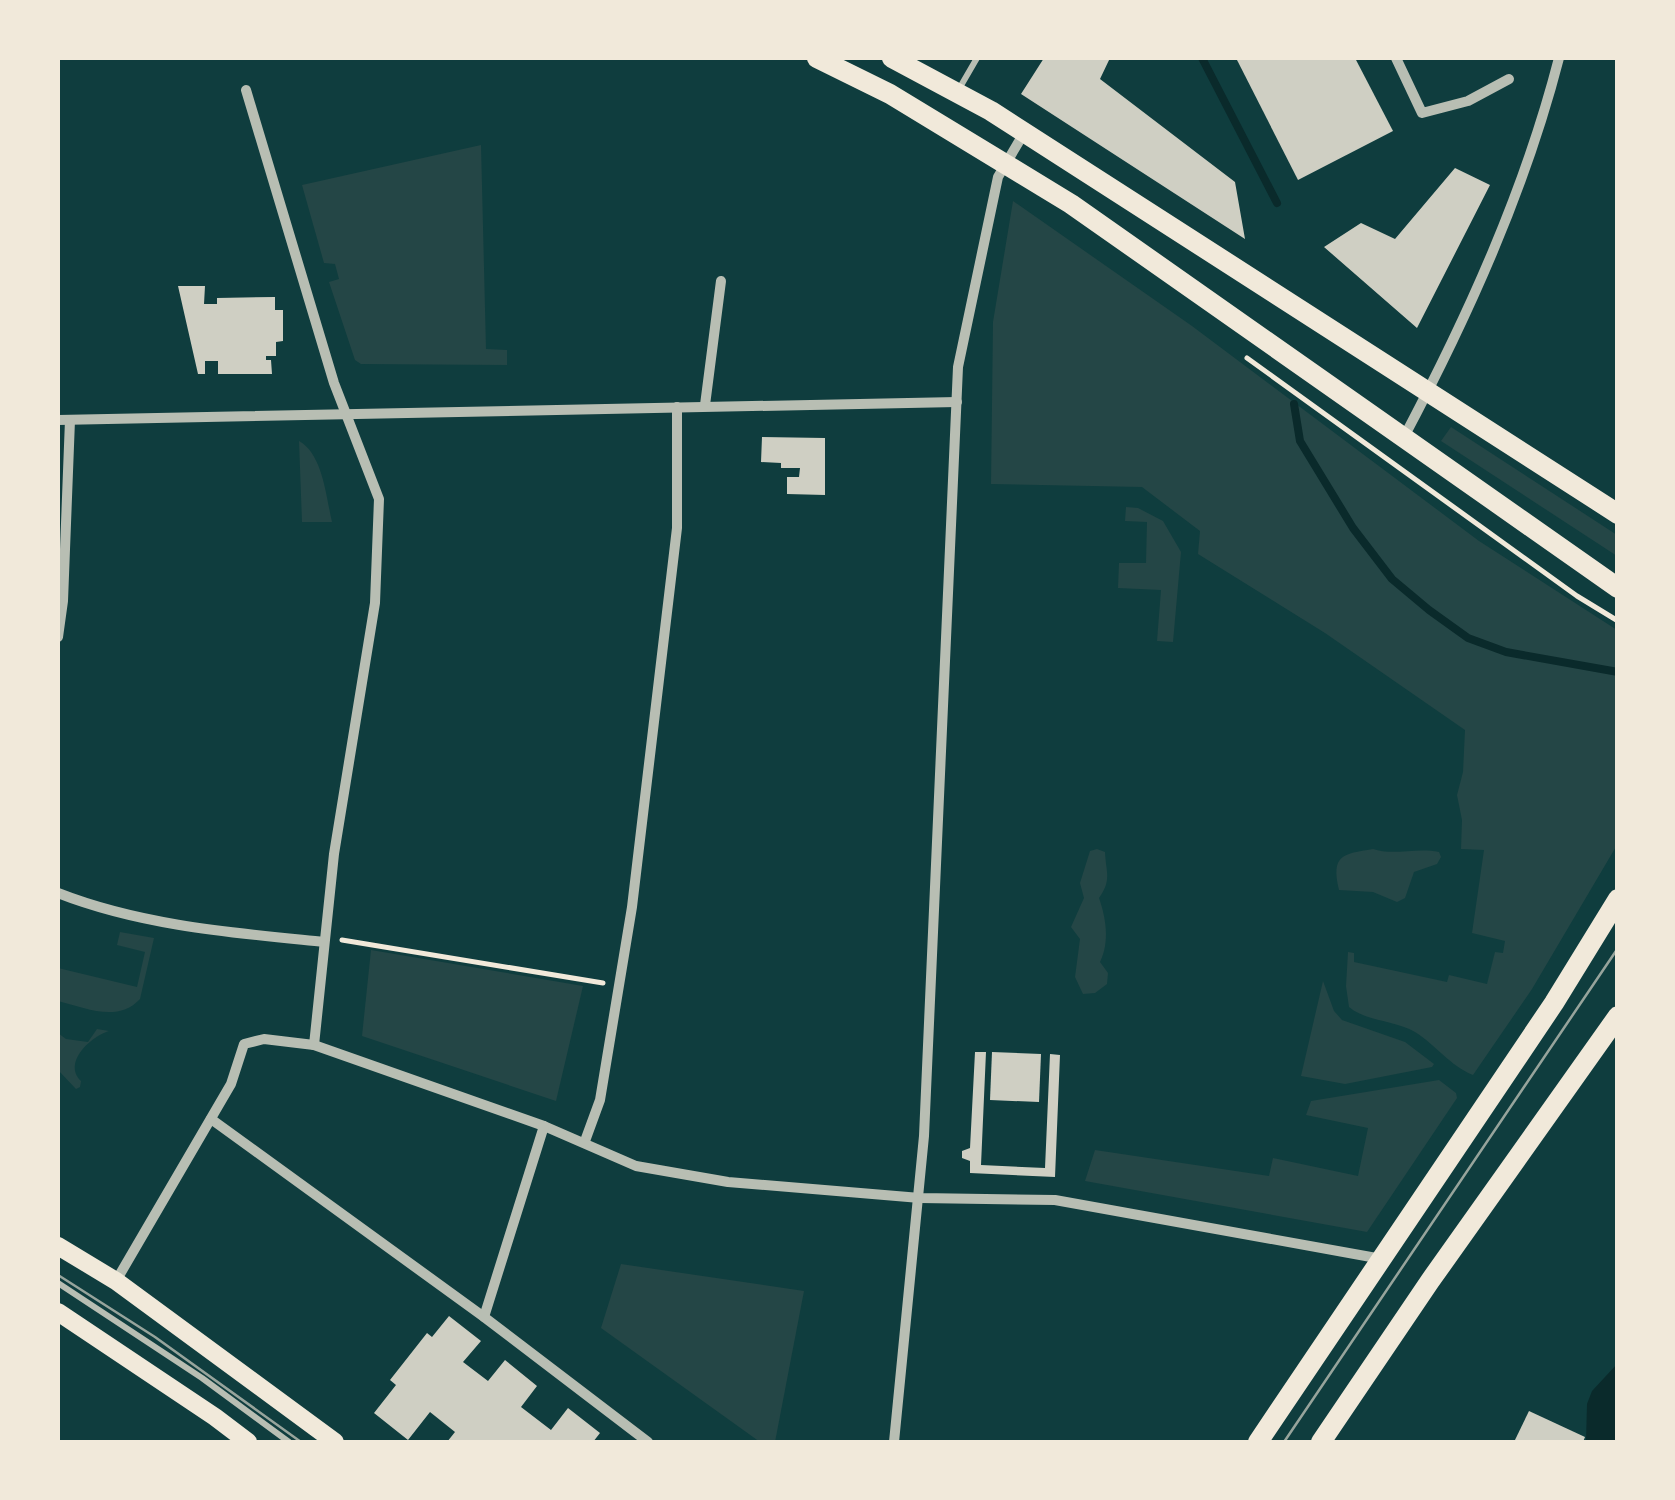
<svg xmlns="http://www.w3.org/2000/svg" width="1675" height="1500" font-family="'DejaVu Sans',sans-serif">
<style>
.green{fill:#244646}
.water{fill:#0a2a2b}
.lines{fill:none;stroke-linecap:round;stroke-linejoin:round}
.stream{stroke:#0a2a2b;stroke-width:8}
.building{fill:#cfcfc3}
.path{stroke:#f1e9da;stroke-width:5}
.service{stroke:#b8beb3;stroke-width:6}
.minor{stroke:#b8beb3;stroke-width:10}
.secondary{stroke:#f1e9da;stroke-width:18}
.primary{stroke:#f1e9da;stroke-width:20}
.tram{stroke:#97a49c;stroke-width:2.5}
</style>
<rect width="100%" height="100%" fill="#0f3d3e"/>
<g class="green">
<polygon points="481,145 486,349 507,350 507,365 361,364 355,360 329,282 339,279 335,264 324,263 302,185"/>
<path d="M1013 201 1192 326 1479 541 1617 630V845L1532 989 1473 1075C1450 1066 1436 1045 1415 1032 1395 1020 1367 1022 1349 1007L1346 986 1348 952 1354 953V962L1447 982 1449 975 1487 984 1495 952 1503 953 1505 941 1472 933 1484 850 1461 849 1462 820 1457 795 1463 772 1465 730 1325 633 1198 554 1200 531 1142 487 991 484 993 322Z"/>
<polygon points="1451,427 1617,535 1617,556 1441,441"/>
<path d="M299 441C323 454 326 497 332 522H302Z"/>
<polygon points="1126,507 1138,508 1163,521 1181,552 1173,642 1157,641 1161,590 1118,588 1119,563 1146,563 1147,522 1125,521"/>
<path d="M1097 849 1105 852C1106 873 1112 880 1099 898 1106 918 1110 942 1100 962L1108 973 1107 984 1095 993 1083 994 1075 977 1080 939 1071 927 1084 898 1080 883 1090 851Z"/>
<path d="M1373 849C1393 856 1417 847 1439 852L1441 857 1437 864 1414 872 1405 898 1397 902 1373 892 1339 890C1331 855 1342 854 1373 849Z"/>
<path d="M120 932 154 938 140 999C118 1023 86 1008 58 1001V968L137 987 145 952 117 945Z"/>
<polygon points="371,950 583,986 556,1101 362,1036"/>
<polygon points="1323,981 1334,1011 1342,1020 1405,1042 1434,1064 1432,1067 1345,1084 1301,1076"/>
<path d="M97 1029 109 1031C92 1036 62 1062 81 1081L80 1087 76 1089 58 1070V1033L66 1039 88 1042Z"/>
<polygon points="1439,1080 1456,1093 1457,1098 1367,1232 1085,1181 1095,1150 1269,1176 1273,1158 1358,1176 1368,1128 1306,1115 1311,1101"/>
<polygon points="621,1264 804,1291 775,1442 760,1442 601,1328"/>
</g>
<polygon class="water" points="1617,1364 1617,1442 1586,1442 1587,1404 1592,1391"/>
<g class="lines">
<g class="stream">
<polyline points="1202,58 1277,203"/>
<polyline points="1294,404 1300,441 1353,528 1392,579 1429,610 1468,638 1506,652 1618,672"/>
</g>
</g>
<g class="building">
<polygon points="1044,58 1110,58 1100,79 1235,182 1245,239 1021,94"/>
<polygon points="1236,58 1355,58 1393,131 1298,180"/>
<polygon points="1455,168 1490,185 1417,328 1324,247 1361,223 1395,239"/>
<polygon points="178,286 205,286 204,304 217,304 217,298 275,297 275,310 283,310 283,341 276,342 276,356 266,356 266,360 271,360 272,374 218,374 218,361 205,361 205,374 198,374"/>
<polygon points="762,437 825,438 825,495 787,494 787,477 799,477 800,468 781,468 781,463 761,462"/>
<polygon points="975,1052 986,1052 981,1165 1045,1168 1050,1054 1060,1055 1055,1177 970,1173 970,1161 962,1158 962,1151 970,1148"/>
<polygon points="992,1052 1041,1054 1039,1102 990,1100"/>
<polygon points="449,1316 481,1341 463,1362 488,1381 505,1360 537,1386 521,1407 551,1430 568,1408 600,1433 593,1442 447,1442 455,1432 430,1412 408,1440 374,1413 396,1385 390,1380 427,1333 432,1337"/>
<polygon points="1529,1411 1585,1437 1583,1442 1514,1442"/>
</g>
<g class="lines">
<g class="path">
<polyline points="1247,358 1577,596 1618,621"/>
<polyline points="342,940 603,983"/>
</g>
<g class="service">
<polyline points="959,89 977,58"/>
<polyline points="58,1283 202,1378 289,1442"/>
</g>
<g class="minor">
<polyline points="1396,58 1422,113 1468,101 1509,79"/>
<polyline points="246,90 334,383 379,499 375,603 334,854 314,1045"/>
<polyline points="705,405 721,281"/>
<polyline points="58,420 957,402"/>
<path d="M1404 437C1468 316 1525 190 1559 58"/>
<polyline points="58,637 63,601 70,420"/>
<path d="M58 893C142 926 235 933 324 942"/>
<polyline points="211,1119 484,1317 648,1442"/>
<polyline points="585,1141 600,1100 632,907 677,528 677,407"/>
<polyline points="116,1281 231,1084 244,1044 264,1039 314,1045 544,1126 636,1166 728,1182 920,1198 1055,1200 1382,1259"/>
<polyline points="484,1317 544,1126"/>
<polyline points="894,1442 924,1136 958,367 998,177 1024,133"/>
</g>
<g class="secondary">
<polyline points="58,1246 116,1281 335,1442"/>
<polyline points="58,1312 215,1417 248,1442"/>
</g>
<g class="primary">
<polyline points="817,58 890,94 1071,204 1618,588"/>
<polyline points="892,58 991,111 1618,514"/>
<polyline points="1258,1442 1554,1003 1618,899"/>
<polyline points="1321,1442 1430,1281 1618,1016"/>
</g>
<g class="tram">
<polyline points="58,1275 155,1337 301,1442"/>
<polyline points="1284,1442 1618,948"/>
</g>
</g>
<rect width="1675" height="1500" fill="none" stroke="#f1e9da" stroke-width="120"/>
</svg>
